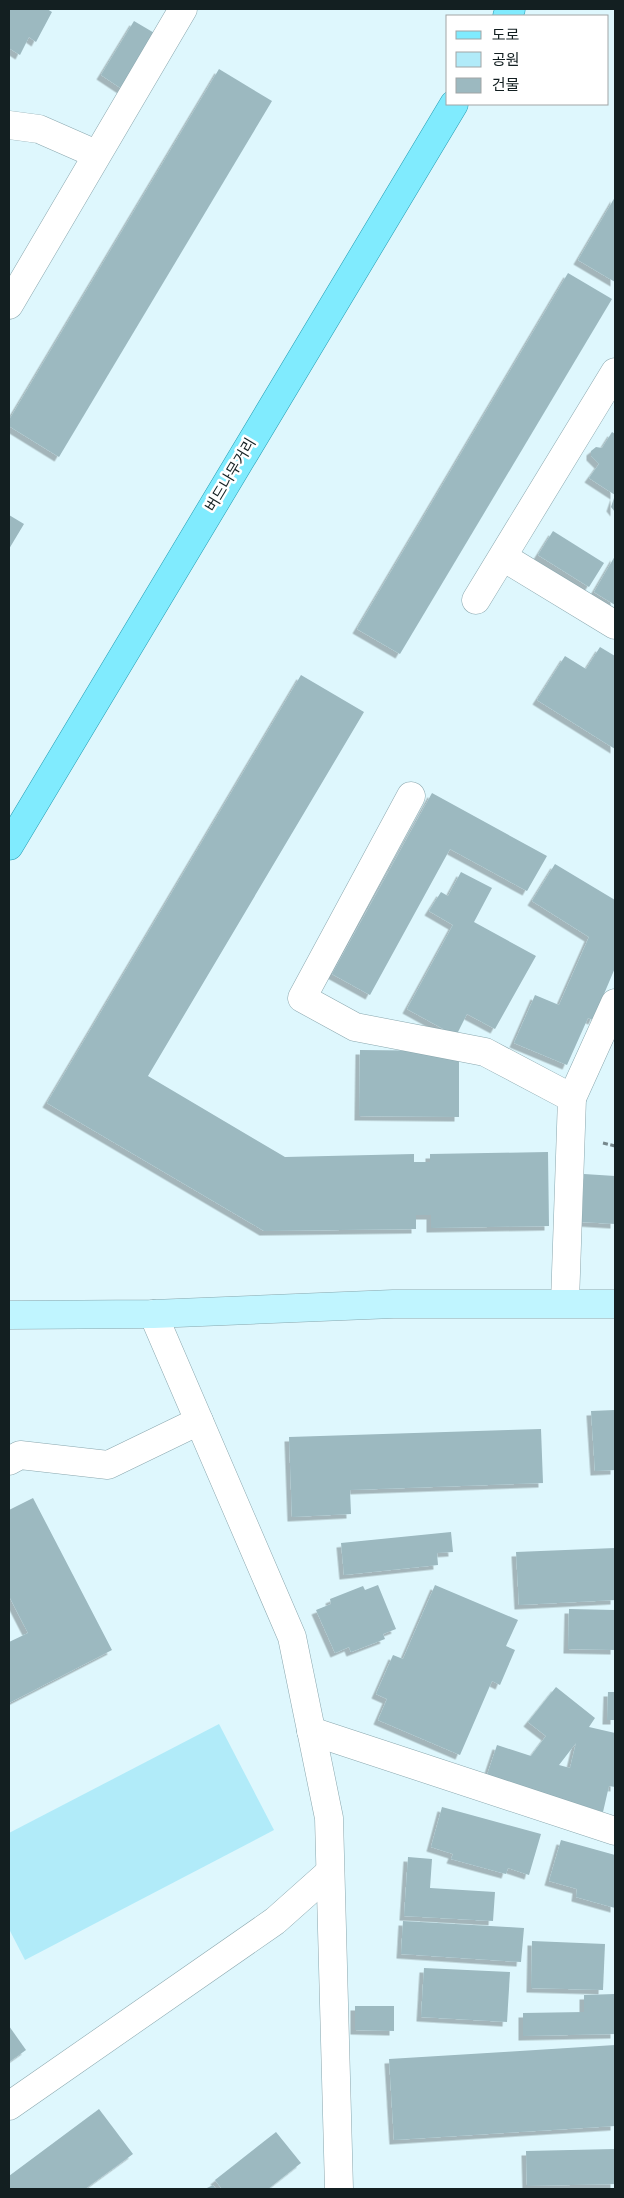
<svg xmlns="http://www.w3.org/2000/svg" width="624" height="2198" font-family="'Alegreya Sans','Noto Sans KR',sans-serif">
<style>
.green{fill:#b1ebf9}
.building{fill:#9cb9c0;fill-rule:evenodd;filter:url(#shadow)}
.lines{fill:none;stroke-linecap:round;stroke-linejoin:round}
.street-casing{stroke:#8aa7ae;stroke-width:29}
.secondary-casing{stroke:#8aa7ae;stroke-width:29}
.primary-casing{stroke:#239bb1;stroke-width:29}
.path{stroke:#76888c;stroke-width:3;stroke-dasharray:5 2.5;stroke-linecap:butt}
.street{stroke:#fff;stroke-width:28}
.secondary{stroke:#c0f5ff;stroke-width:28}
.primary{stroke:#80ebfe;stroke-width:28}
.labels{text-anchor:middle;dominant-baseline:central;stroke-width:5;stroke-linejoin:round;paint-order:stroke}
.street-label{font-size:15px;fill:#131f21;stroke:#fff}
</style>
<defs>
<filter id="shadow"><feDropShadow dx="-4.5" dy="4.5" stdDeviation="0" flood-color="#0004"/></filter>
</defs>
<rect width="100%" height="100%" fill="#def7fd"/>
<polygon class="green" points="219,1724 274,1830 25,1960 9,1929 9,1833"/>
<g class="building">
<polygon points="9,9 47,9 52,12 36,42 29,37 20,55 9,48"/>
<polygon points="134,21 156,34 122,89 101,75"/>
<polygon points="219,69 272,101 59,457 9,426 9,420"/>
<polygon points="615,197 615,282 578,260"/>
<polygon points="568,273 612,299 400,654 357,629"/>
<polygon points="612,432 615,434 615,495 589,478 599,464 591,456 591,451 596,447 602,448"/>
<polygon points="615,495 615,512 611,507"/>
<polygon points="9,515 24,524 9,549"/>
<polygon points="553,531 604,563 589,587 538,555"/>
<polygon points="615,556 615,605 594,592"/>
<polygon points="600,647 615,656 615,749 537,700 565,656 586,669"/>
<polygon points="301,675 364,712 148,1076 285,1157 414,1154 414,1162 430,1162 430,1154 548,1152 549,1226 431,1228 431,1215 416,1215 416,1229 264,1231 47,1103"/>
<polygon points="432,793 547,856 527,891 450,849 370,995 332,974"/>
<polygon points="555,864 615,900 615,968 593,1020 588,1018 567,1065 514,1043 535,995 559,1005 589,937 532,901"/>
<polygon points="461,872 492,888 474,922 536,956 495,1029 467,1014 456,1036 407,1009 453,925 429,911 441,892 448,896"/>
<polygon points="360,1050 459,1051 459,1117 359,1116"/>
<polygon points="584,1174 615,1176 615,1224 582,1222"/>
<polygon points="615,1410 615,1470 595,1471 591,1411"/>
<polygon points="541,1429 543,1483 350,1490 351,1514 292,1517 289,1437"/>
<polygon points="33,1498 112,1650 9,1703 9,1642 28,1633 9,1596 9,1510"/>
<polygon points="451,1532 453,1552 437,1553 438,1565 344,1575 341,1543"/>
<polygon points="615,1548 615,1600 519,1605 516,1552"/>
<polygon points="378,1585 396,1629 383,1634 385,1639 351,1652 349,1647 335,1653 316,1610 331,1604 330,1599 363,1586 365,1590"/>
<polygon points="435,1585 518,1620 506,1646 515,1650 500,1685 492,1681 460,1755 378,1720 387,1699 376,1694 393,1655 403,1659"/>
<polygon points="569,1609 615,1610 615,1650 568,1649"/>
<path d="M556 1687 595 1718 589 1727 615 1733V1787L609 1786 603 1812 487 1775 497 1745 531 1756 546 1736 528 1722ZM576 1743 570 1768 559 1765Z"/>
<polygon points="608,1692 615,1692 615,1720 607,1720"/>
<polygon points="442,1807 541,1834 529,1875 508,1868 506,1874 451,1859 453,1854 431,1847"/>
<polygon points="561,1840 615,1855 615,1908 576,1897 577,1889 549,1881"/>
<polygon points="408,1857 432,1859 430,1888 495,1892 493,1921 404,1916"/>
<polygon points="403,1921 524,1928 521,1962 401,1954"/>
<polygon points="532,1941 605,1944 603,1990 531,1988"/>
<polygon points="424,1968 510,1972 507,2022 421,2017"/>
<polygon points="615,1994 615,2034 523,2036 523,2013 584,2012 584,1995"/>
<polygon points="355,2006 394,2006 394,2031 355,2030"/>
<polygon points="9,2026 26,2050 9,2062"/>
<polygon points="615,2045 615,2126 394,2140 389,2059"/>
<polygon points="99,2109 133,2154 85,2189 9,2189 9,2176"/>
<polygon points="276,2132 301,2163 268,2189 222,2189 215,2180"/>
<polygon points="615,2149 615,2184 527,2186 526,2151"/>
<polygon points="213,2185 216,2189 205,2189"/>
</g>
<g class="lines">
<defs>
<g id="street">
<polyline points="9,125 39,129 96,154"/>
<polyline points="9,305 183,9"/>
<polyline points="503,557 615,625"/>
<polyline points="476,600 615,372"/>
<polyline points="411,796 302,998 355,1027 485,1052 572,1098 565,1302"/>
<polyline points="572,1098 615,1003"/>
<polyline points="153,1314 292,1637 329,1818 339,2189"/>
<polyline points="9,1461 20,1455 108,1465 199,1421"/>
<polyline points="311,1731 615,1831"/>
<polyline points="9,2106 275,1921 330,1872"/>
</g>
<polyline id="secondary" points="9,1315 153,1314 393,1304 615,1304"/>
<g id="primary">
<polyline points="507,16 511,9"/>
<polyline points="9,846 454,104"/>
</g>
</defs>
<use href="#street" class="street-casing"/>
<use href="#secondary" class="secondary-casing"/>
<use href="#primary" class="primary-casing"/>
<polyline class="path" points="603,1143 615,1146"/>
<use href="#street" class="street"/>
<use href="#secondary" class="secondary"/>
<use href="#primary" class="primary"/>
</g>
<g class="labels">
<g class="street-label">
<text transform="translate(231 475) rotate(-59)">버드나무거리</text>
</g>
</g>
<rect width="624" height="2198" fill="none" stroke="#131f21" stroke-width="20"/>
<rect x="446" y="15" width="162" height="90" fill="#ffffff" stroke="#a1a5a6"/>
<rect x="456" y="31" width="25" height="8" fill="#80ebfe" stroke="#a1a5a6"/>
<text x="492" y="40" font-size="15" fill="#131f21">도로</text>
<rect x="456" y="52" width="25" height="15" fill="#b1ebf9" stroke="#a1a5a6"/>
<text x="492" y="65" font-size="15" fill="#131f21">공원</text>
<rect x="456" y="78" width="25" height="15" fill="#9cb9c0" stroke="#a1a5a6"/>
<text x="492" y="90" font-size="15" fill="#131f21">건물</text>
</svg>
